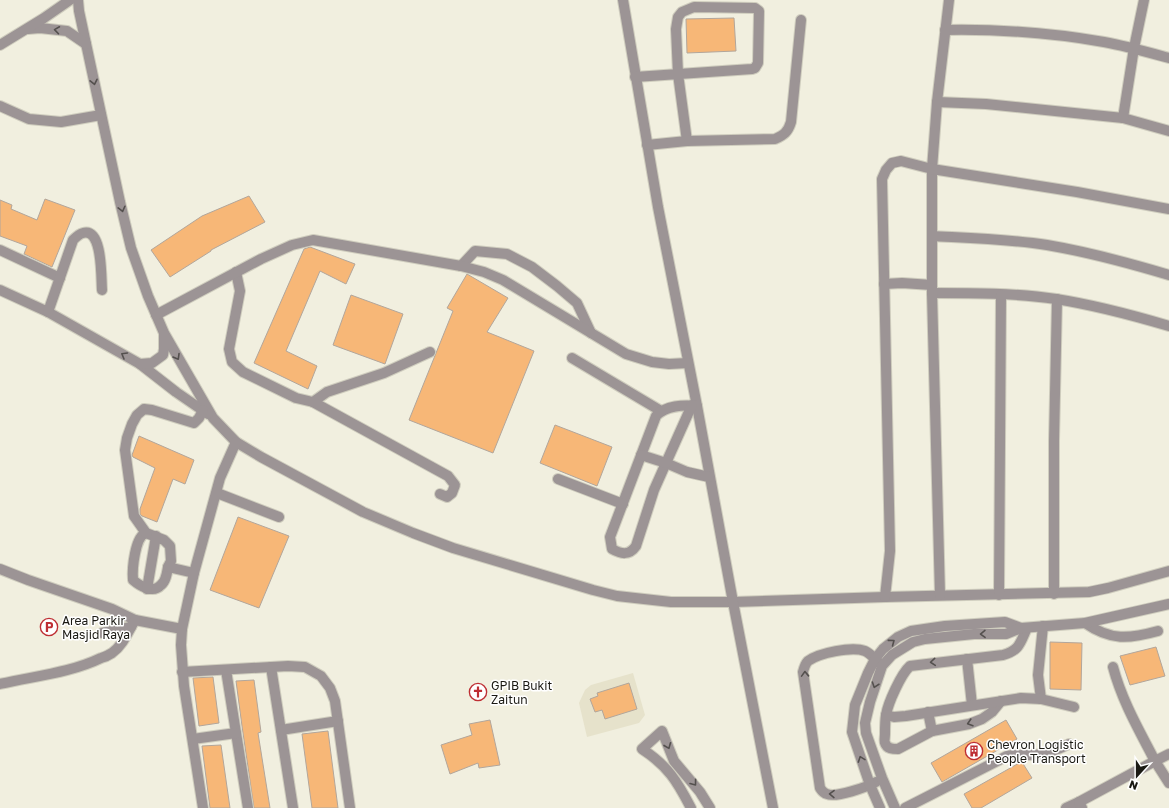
<svg xmlns="http://www.w3.org/2000/svg" width="1169" height="808" font-family="'Golos Text',sans-serif">
<style>
.built{fill:#e6e2cb}
.building{fill:#f7b777;stroke:#b2a69b}
.lines{fill:none;stroke-linecap:round;stroke-linejoin:round}
.minor-casing{stroke:#cfcdbe;stroke-width:12}
.minor{stroke:#9c9495;stroke-width:10}
.oneway{stroke:#54504e}
.labels{text-anchor:middle;dominant-baseline:central;stroke-width:3;stroke-linejoin:round;paint-order:stroke}
.poi-label{font-size:12px;fill:#1a1913;stroke:#fff;text-anchor:start}
</style>
<rect width="100%" height="100%" fill="#f1efdf"/>
<polygon class="built" points="633,673 645,715 639,723 587,737 579,703 585,690 591,685"/>
<g class="building">
<polygon points="734,18 736,51 687,53 686,19"/>
<polygon points="249,196 265,222 211,250 211,251 170,277 151,250 202,216"/>
<polygon points="45,199 75,210 52,267 24,254 27,246 0,236 0,200 12,205 11,209 37,220"/>
<polygon points="310,247 355,264 346,284 320,271 286,351 317,366 308,389 254,363 304,249"/>
<polygon points="467,274 508,298 487,332 534,351 493,453 409,420 453,311 447,308"/>
<polygon points="351,295 403,314 385,364 333,345"/>
<polygon points="555,425 612,447 597,486 540,463"/>
<polygon points="139,436 194,460 185,484 173,479 157,522 142,516 140,514 140,509 155,468 133,457 132,455"/>
<polygon points="238,517 289,536 259,608 210,590"/>
<polygon points="1050,642 1082,643 1081,690 1050,689"/>
<polygon points="1156,647 1165,676 1130,685 1120,656"/>
<polygon points="213,677 219,723 199,726 193,678"/>
<polygon points="254,680 261,732 258,733 270,808 254,808 242,726 236,681"/>
<polygon points="629,683 637,709 605,719 602,710 595,712 590,699 598,696 597,693"/>
<polygon points="490,720 500,765 479,768 478,763 450,774 441,745 472,735 469,724"/>
<polygon points="1006,720 1017,739 942,782 931,763"/>
<polygon points="328,731 338,808 312,808 302,734"/>
<polygon points="221,745 230,808 210,808 202,746"/>
<polygon points="1021,762 1022,762 1032,778 981,808 972,808 964,794"/>
</g>
<g class="lines">
<defs>
<g id="minor">
<polyline points="78,0 79,11 120,202 131,248 148,296 164,333 213,418 236,442 261,457 363,512 413,533 453,548 593,590 617,596 671,602 733,602 885,597 1089,592 1108,588 1169,571"/>
<polyline points="623,0 658,207 697,406 733,602 773,808"/>
<polyline points="28,29 40,28 67,31 86,44"/>
<path d="M945 30C998 29 1052 33 1104 42 1126 46 1147 52 1169 58"/>
<polyline points="0,45 44,18 70,0"/>
<polyline points="635,77 752,69 755,68 758,63 759,11 755,8 694,7 682,12 678,17 676,29 678,74 687,141"/>
<polyline points="937,102 986,104 1123,118 1169,131"/>
<polyline points="0,106 29,119 61,122 101,115"/>
<polyline points="1123,118 1134,48 1144,0"/>
<path d="M647 145 687 141 775 139C784 135 788 132 791 122L801 20"/>
<path d="M932 236C970 238 1009 239 1047 245 1088 252 1129 263 1169 275"/>
<polyline points="0,250 60,278"/>
<polyline points="461,266 475,251 507,254 532,267 557,286 577,303 591,333"/>
<polyline points="236,272 240,291 229,349 232,362 243,372 296,398 313,402 327,392 384,373 430,352"/>
<polyline points="884,284 902,283 932,285"/>
<polyline points="0,290 48,312 140,364 176,392 208,414"/>
<path d="M932 293C973 293 1015 293 1056 299 1094 305 1132 315 1169 326"/>
<path d="M48 312 73 240C76 237 79 234 83 233 103 227 101 279 102 290"/>
<polyline points="156,315 261,259 292,245 313,240 461,266 484,272 503,280 626,354 652,362 669,364 688,363"/>
<polyline points="572,358 661,411"/>
<polyline points="140,364 152,363 163,355 164,349 164,335"/>
<polyline points="313,402 448,476 455,485 452,493 447,497 440,494"/>
<path d="M697 406C683 405 666 405 656 416L610 537 612 549C621 554 629 556 636 546L654 490 666 463 687 472 709 477"/>
<polyline points="641,455 666,463 692,405"/>
<polyline points="558,479 623,504"/>
<polyline points="217,493 279,517"/>
<path d="M146 533C135 536 132 569 133 580 140 586 153 594 161 585 166 581 167 573 168 567"/>
<polyline points="0,569 28,580 112,609 135,620 182,629"/>
<polyline points="194,573 168,567 171,561 170,546 164,540 146,533 134,516 125,450 127,438 132,424 137,415 144,409 152,410 194,423 199,418 203,410"/>
<polyline points="147,589 156,536"/>
<polyline points="1054,594 1054,441 1057,299"/>
<polyline points="940,595 932,293 932,169 937,102 949,0"/>
<polyline points="999,595 1001,295"/>
<polyline points="885,597 890,551 882,179 886,170 892,163 901,161 932,169 1077,192 1169,209"/>
<path d="M1085 623C1111 641 1129 639 1158 631"/>
<polyline points="102,633 131,627"/>
<polyline points="967,659 972,705"/>
<polyline points="271,667 293,808"/>
<path d="M1113 667C1122 701 1139 730 1155 761L1169 754"/>
<polyline points="226,670 248,808"/>
<polyline points="182,672 288,666 305,667 321,676 330,688 335,701 350,808"/>
<path d="M0 684C34 676 70 673 101 658 105 657 109 655 112 653 123 645 128 632 135 620"/>
<polyline points="1041,699 1038,675 1043,626"/>
<path d="M1001 701 992 712 982 719 969 724 932 731 898 749C893 749 887 749 885 743 884 741 885 737 885 734 885 728 885 721 886 715 888 703 901 674 910 666L1003 655C1020 650 1020 643 1027 628"/>
<polyline points="928,712 932,731"/>
<polyline points="886,715 894,717 906,716 1021,698 1041,699 1074,707"/>
<polyline points="281,730 338,721"/>
<polyline points="193,739 236,733"/>
<path d="M876 782C867 787 836 798 827 794 823 793 822 791 820 788L803 672C804 668 805 664 808 661 819 653 852 646 865 651 870 653 875 659 879 663"/>
<polyline points="203,808 184,686 181,645 182,629 194,573 220,478 236,442"/>
<path d="M691 808C677 781 668 766 642 749L662 731 674 761 700 792 710 808"/>
<polyline points="880,808 870,785 852,732 855,705 868,673 875,659 883,649 898,637 911,631 945,626 1005,622 1021,628"/>
<polyline points="895,808 882,778 866,733 865,723 870,702 882,666 892,655 913,642 925,639 974,634 1006,634 1021,628 1085,623 1169,604"/>
<path d="M905 808 1007 756C1019 754 1031 756 1042 754 1052 752 1061 748 1069 744"/>
<polyline points="1066,808 1079,802"/>
<polyline points="1082,808 1079,802 1155,761 1169,783"/>
</g>
</defs>
<use href="#minor" class="minor-casing"/>
<use href="#minor" class="minor"/>
</g>
<defs><path id="oneway-chevron" d="M-2-3.5L2.5 0L-2 3.5" fill="none" stroke-width="1.6" stroke-linecap="round" stroke-linejoin="round"/></defs>
<g class="oneway">
<use href="#oneway-chevron" transform="translate(57 30) rotate(-172)"/>
<use href="#oneway-chevron" transform="translate(94 82) rotate(78)"/>
<use href="#oneway-chevron" transform="translate(122 209) rotate(76)"/>
<use href="#oneway-chevron" transform="translate(124 355) rotate(-150)"/>
<use href="#oneway-chevron" transform="translate(177 357) rotate(60)"/>
<use href="#oneway-chevron" transform="translate(983 634) rotate(179)"/>
<use href="#oneway-chevron" transform="translate(892 642) rotate(-37)"/>
<use href="#oneway-chevron" transform="translate(933 662) rotate(175)"/>
<use href="#oneway-chevron" transform="translate(805 674) rotate(-92)"/>
<use href="#oneway-chevron" transform="translate(875 685) rotate(109)"/>
<use href="#oneway-chevron" transform="translate(970 723) rotate(163)"/>
<use href="#oneway-chevron" transform="translate(668 746) rotate(68)"/>
<use href="#oneway-chevron" transform="translate(861 759) rotate(-110)"/>
<use href="#oneway-chevron" transform="translate(694 783) rotate(53)"/>
<use href="#oneway-chevron" transform="translate(832 794) rotate(-179)"/>
</g>
<defs>
<symbol id="parking-ring" viewBox="-11 -11 22 22"><circle r="9.5" fill="#fff" stroke="#be2e33" stroke-width="1.5"/><path d="M-3.5-5.5H1a3.5 3.5 0 0 1 0 7H-1V5.5H-3.5ZM-1-3.4V-.6H.8a1.4 1.4 0 0 0 0-2.8Z" fill="#be2e33"/></symbol>
<symbol id="church-ring" viewBox="-11 -11 22 22"><circle r="9.5" fill="#fff" stroke="#be2e33" stroke-width="1.5"/><path d="M-1.2-6h2.4v3.5h3.3v2.4h-3.3V6h-2.4V-.1h-3.3v-2.4h3.3Z" fill="#be2e33"/></symbol>
<symbol id="building-ring" viewBox="-11 -11 22 22"><circle r="9.5" fill="#fff" stroke="#be2e33" stroke-width="1.5"/><path d="M-4-6H4V6H1V3H-1V6H-4ZM-2.5-4.3h1.7v1.8h-1.7ZM.8-4.3h1.7v1.8H.8ZM-2.5-1h1.7V.8h-1.7ZM.8-1h1.7V.8H.8Z" fill="#be2e33"/></symbol>
</defs>
<g fill-rule="evenodd">
<use href="#parking-ring" x="39" y="617" width="20" height="20"/>
<use href="#church-ring" x="468" y="682" width="20" height="20"/>
<use href="#building-ring" x="964" y="741" width="20" height="20"/>
</g>
<g class="labels">
<g class="poi-label">
<text x="62" y="620">Area Parkir<tspan x="62" dy="14">Masjid Raya</tspan></text>
<text x="491" y="685">GPIB Bukit<tspan x="491" dy="14">Zaitun</tspan></text>
<text x="987" y="744">Chevron Logistic<tspan x="987" dy="14">People Transport</tspan></text>
</g>
</g>
<g transform="translate(1137 776) rotate(201)" stroke="#ffffff" stroke-width="3" paint-order="stroke">
<path d="M0-3L7 15L0 10L-7 15Z" fill="#1a1913"/>
<text y="-6" font-size="11" font-weight="bold" text-anchor="middle" fill="#1a1913">N</text>
</g>
</svg>
